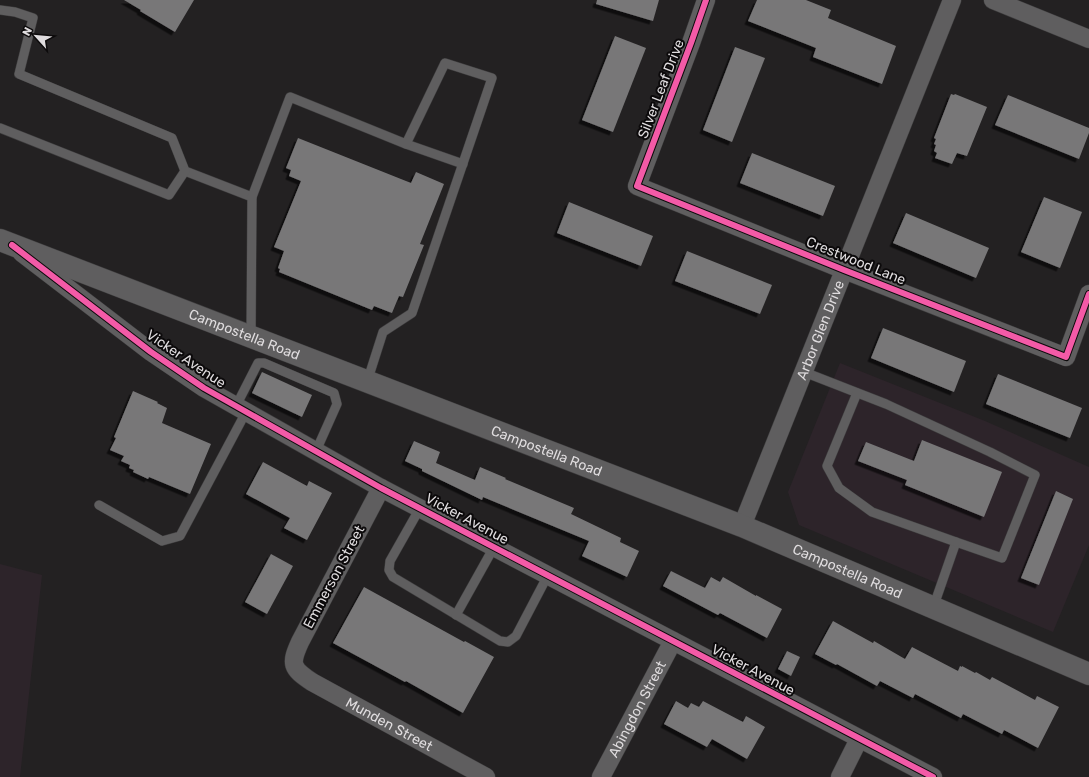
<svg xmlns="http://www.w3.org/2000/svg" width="1089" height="777" font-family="Rubik,sans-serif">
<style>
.built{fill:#2d242a}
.building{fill:#787778;filter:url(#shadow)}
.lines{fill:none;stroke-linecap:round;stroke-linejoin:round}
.service-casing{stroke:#3e3d3e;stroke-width:10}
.minor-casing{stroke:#3e3d3e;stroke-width:19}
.secondary-casing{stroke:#3e3d3e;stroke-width:23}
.service{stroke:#5f5e5f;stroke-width:9}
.minor{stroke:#5f5e5f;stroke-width:18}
.secondary{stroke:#5f5e5f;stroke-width:22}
.cycleway-casing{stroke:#0c0a0b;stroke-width:8}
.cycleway{stroke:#f35aa7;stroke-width:6}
.labels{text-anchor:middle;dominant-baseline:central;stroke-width:4;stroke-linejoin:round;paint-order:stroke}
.street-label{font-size:14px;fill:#dfdcde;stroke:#0c0a0b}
</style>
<defs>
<filter id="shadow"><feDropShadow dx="-3.5" dy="3.5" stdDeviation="0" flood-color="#0009"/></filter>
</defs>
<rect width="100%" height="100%" fill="#232122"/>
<g class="built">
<polygon points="840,363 985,421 1089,467 1089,545 1053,632 799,525 788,492"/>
<polygon points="0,564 42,575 20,777 0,777"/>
</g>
<g class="building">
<polygon points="124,0 194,0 175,32 140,11 141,10"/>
<polygon points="597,0 659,0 653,21 596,4"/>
<polygon points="757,0 806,0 831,10 828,18 896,46 882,84 813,57 816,48 748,21"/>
<polygon points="615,36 646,48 613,132 582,120"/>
<polygon points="735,47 765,58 732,142 703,130"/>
<polygon points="951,94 954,95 955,94 987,107 967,156 957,153 952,164 935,158 937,153 934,151 936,145 934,144 936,139 934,138"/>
<polygon points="1008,95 1089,128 1089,133 1079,159 995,125"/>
<polygon points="298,138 411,183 416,172 444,184 420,244 424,245 403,297 399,296 392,313 374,306 372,310 279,272 280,269 278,268 284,251 274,247 301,181 289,176 291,170 286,168"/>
<polygon points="752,153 835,186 823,216 740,183"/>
<polygon points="1044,197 1082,212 1060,268 1021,252"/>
<polygon points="569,202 653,236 641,266 557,233"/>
<polygon points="906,213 989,248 976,278 893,243"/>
<polygon points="687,251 772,285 760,314 675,281"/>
<polygon points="883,328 966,361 954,392 871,358"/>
<polygon points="262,372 312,395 302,417 252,393"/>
<polygon points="998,374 1082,408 1070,438 986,404"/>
<polygon points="133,391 158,402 157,403 167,408 162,423 211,444 190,494 149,477 148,479 133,472 134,470 129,468 130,465 121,461 124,456 110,450 116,438 114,437"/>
<polygon points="922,440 1002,472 984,517 905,485 907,480 858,461 866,442 914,461"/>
<polygon points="414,441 440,452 436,463 475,480 480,467 506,478 505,479 574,508 571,514 621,538 620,542 639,551 627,577 582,556 589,541 483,497 482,500 422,471 422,469 405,461"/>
<polygon points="263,462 307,486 309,481 332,493 307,540 284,528 290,518 246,494"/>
<polygon points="1056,491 1073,499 1039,585 1021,578"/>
<polygon points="271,554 293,566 267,614 245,602"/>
<polygon points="671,571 705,588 711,577 720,582 723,577 756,596 756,595 782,609 767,638 720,613 718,615 663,586"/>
<polygon points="364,587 464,642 465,641 494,657 463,713 406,681 405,682 333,643"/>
<polygon points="833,621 873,643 874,641 905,659 912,647 958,671 960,666 962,667 962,666 975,673 976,672 990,680 992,677 1035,700 1037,696 1059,707 1038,748 1004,730 1002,734 963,714 961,718 915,694 913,698 880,681 877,686 837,664 836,665 815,654"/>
<polygon points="787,651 800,657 791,676 778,669"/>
<polygon points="676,701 688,708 691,703 699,707 703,701 743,722 746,716 765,727 747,759 712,739 707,747 664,724"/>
</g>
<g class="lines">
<defs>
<g id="service">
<polyline points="0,10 15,12 33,18 19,74 172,138 185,171 252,197"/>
<polyline points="0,128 169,195 185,171"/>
<polyline points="406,144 463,164"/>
<polyline points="251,337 252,197 290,97 406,144 445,63 492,78 412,313 383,332 367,382"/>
<polyline points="804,372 886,404 990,452 1035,475 1002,558 956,542 933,608"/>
<polyline points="857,393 827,466 839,488 872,512 956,542"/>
<polyline points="236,406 258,363 264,363 334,393 337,404 316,451"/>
<polyline points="99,505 162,541 180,536 246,412"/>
<polyline points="420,508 390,561 389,570 393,577 500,641 508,642 516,636 548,575"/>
<polyline points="456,615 494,547"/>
</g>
<g id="minor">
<polyline points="706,0 691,43 637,186 844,270 1066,357 1089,294"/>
<polyline points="993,0 1089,39"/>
<polyline points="22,253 151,352 204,388 381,488 933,777"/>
<path id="s1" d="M381 488 300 642C290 664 291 668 312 682L486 777"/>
<path id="s2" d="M742 526 952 0"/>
<path id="s3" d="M601 777 673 641"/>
<polyline points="840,777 859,739"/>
</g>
<g id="secondary">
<path id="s4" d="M0 240 742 526 1089 674"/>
</g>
</defs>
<use href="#service" class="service-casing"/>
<use href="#minor" class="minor-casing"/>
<use href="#secondary" class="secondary-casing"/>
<use href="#service" class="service"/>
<use href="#minor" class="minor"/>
<use href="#secondary" class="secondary"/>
<defs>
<g id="cycleway">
<polyline points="706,0 691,43 637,186 844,270 1066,357 1089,294"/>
<polyline points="12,245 151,352 204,388 381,488 933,777"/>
</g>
</defs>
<use href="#cycleway" class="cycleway-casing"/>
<use href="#cycleway" class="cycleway"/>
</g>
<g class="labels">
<g class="street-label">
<text transform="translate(661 89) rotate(-69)">Silver Leaf Drive</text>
<text transform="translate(856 261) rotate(22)">Crestwood Lane</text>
<text stroke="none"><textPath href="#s2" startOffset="211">Arbor Glen Drive</textPath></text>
<text stroke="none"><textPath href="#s4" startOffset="262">Campostella Road</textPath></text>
<text transform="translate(186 359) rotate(34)">Vicker Avenue</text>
<text stroke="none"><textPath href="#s4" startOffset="586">Campostella Road</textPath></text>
<text transform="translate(467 519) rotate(28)">Vicker Avenue</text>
<text stroke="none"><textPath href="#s4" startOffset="910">Campostella Road</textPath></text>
<text transform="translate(334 577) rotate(-62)">Emmerson Street</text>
<text transform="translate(753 670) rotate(28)">Vicker Avenue</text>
<text stroke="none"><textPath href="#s3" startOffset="77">Abingdon Street</textPath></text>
<text stroke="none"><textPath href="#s1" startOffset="311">Munden Street</textPath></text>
</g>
</g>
<g transform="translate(36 36) rotate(297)" stroke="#0c0a0b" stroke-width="3" paint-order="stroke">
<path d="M0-3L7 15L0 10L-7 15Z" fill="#dfdcde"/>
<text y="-6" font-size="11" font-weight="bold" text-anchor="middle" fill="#dfdcde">N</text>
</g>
</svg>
